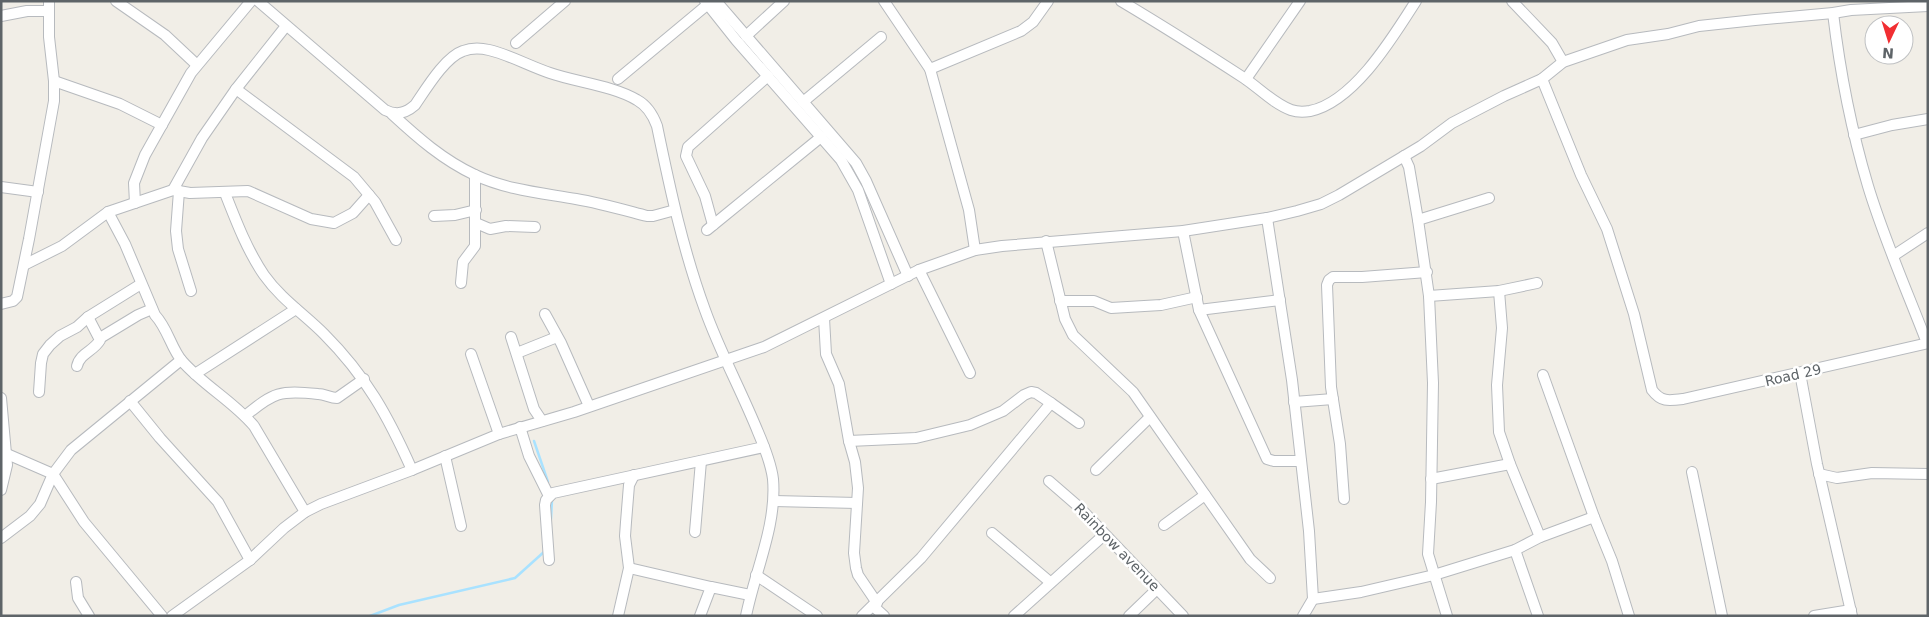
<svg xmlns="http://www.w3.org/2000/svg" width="1929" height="617" font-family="'DejaVu Sans',sans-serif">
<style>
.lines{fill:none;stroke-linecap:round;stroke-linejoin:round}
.stream{stroke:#a9e2ff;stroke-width:2.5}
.minor-casing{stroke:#b7babe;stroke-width:12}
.minor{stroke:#fff;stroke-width:10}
.labels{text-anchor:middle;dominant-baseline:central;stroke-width:5;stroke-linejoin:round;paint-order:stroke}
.street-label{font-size:14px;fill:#5e6468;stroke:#fff}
</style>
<rect width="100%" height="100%" fill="#f1eee7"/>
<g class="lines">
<g class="stream">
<polyline points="534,441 548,482"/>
<polyline points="551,519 552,500"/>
<polyline points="370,616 399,605 515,578 545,551"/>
</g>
<defs>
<g id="minor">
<polyline points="116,1 165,35 197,65"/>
<path d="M258 1 385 110C397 116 406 113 415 105 426 89 445 57 463 51 471 48 480 48 489 50 510 55 529 66 550 73 576 82 614 86 637 100 648 106 653 115 657 126 670 189 683 250 705 310 720 352 741 390 758 432 764 446 771 463 773 479 777 525 755 571 746 616"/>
<polyline points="705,1 736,40 841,160 858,190 891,284"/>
<polyline points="716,1 856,163 866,181 908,276"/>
<polyline points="884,1 930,69 969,210 975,250"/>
<path d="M1121 1C1163 26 1204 52 1244 78 1259 88 1274 104 1291 110 1297 112 1304 112 1310 111 1354 102 1393 37 1416 1"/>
<polyline points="1512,1 1552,43 1563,62"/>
<path d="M1833 13C1840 72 1851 129 1868 186 1884 239 1907 291 1927 343"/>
<polyline points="1,16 27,11 49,11"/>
<polyline points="746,36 784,1"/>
<polyline points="516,43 565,1"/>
<polyline points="930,69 1021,31 1033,22 1048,1"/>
<polyline points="618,79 707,5"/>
<polyline points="1246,79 1300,1"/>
<path d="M1542 79 1581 175 1607 229 1634 314 1652 390C1661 402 1668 401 1683 399L1928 343"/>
<polyline points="54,81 120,104 162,125"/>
<polyline points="236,89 354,177 375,202 396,240"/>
<polyline points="803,102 881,37"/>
<path d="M392 114C418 138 443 160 475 175 507 190 542 193 576 199 600 203 624 210 647 216H653L675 210"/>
<polyline points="1854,135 1892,125 1928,119"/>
<polyline points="1404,156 1409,167 1418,220 1429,296 1433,383 1431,502 1428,554 1447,616"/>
<polyline points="1,187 38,192"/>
<polyline points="173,190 202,138 236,89 286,26"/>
<polyline points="179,191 176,231 178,249 191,291"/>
<path d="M225 193C236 221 247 250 264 275 281 299 304 314 324 334 366 376 388 416 412 470"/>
<polyline points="135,203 134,183 145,155 191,73 251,1"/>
<path d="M108 212 125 244 155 315C168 329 171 348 182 361 204 386 233 401 254 426L305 512"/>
<polyline points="434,216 455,215 476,210"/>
<polyline points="1267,218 1292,380 1309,531 1313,599 1303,616"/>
<polyline points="1418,220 1489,198"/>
<polyline points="476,223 490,229 506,226 535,227"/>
<polyline points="713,225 705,196 686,156 688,147 768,76"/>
<polyline points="707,230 821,137"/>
<polyline points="1183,231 1199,310 1267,459 1274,461 1301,461"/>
<polyline points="1046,241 1065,319 1073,335 1133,392 1250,559 1270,578"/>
<polyline points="1893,256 1928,233"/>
<polyline points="24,265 62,246 108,212 173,190 190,193 248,191 311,219 334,223 353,213 369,195"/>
<polyline points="919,270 970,373"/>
<polyline points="461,283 463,262 475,246 475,175"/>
<polyline points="1499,291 1502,328 1497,385 1499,432 1510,464 1540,537"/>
<polyline points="1429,296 1499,291 1537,283"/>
<polyline points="1060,301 1094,301 1111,308 1161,305 1197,297"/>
<polyline points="1,304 13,301 17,297 29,239 54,101 54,81 49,37 49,1"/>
<polyline points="1199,310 1280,300"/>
<polyline points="545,314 561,343 589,406"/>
<polyline points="824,318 826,354 839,384 849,441 855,462 858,488 854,553 856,568 858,575 877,603"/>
<polyline points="511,337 534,409 542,421"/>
<polyline points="100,338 138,315 152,309"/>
<polyline points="517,353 557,337"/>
<polyline points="471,354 499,434"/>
<path d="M77 366C80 353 94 351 100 340L88 317"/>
<polyline points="1800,373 1817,464 1852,616"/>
<polyline points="195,374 296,309"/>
<polyline points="1543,375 1594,517 1612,561 1629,616"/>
<polyline points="39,392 41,363 43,354 50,345 60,336 77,327 88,317 141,284"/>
<polyline points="1,398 7,465 1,490"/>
<polyline points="130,401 160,438 218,502 250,560"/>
<polyline points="1294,402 1333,399"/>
<path d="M245 416C274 392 280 390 318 394 325 394 330 398 337 398L364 379"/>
<polyline points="520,427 529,456 549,496"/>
<polyline points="849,441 916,438 970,425 1003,411 1024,395 1031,392 1036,393 1051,403 1079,423"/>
<polyline points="7,454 53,474 84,522 162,616"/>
<polyline points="445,456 461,526"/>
<polyline points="1096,470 1150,417"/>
<polyline points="1692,472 1722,616"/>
<polyline points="1819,474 1837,478 1872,473 1928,474"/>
<polyline points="1431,479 1510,464"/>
<polyline points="1049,481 1079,507 1183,616"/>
<polyline points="1344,499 1340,444 1331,387 1327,285 1329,280 1333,277 1362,277 1427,272"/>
<polyline points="774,501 857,503"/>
<polyline points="1164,525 1205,495"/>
<polyline points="695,532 701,461"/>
<polyline points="992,533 1050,582"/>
<polyline points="1,538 30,516 40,504 53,474 71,450 181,360"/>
<polyline points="1515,550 1538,616"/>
<polyline points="549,560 545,505 546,500 553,493 764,447"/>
<polyline points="629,568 711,587"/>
<polyline points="756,575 817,616"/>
<polyline points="76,582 78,598 89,616"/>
<polyline points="1313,599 1361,592 1434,575 1515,550 1540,537 1594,517"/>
<polyline points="873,606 884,616"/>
<polyline points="172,616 250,560 284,528 305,512 321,504 412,470 499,434 574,412 764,347 919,270 975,250 1002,246 1183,231 1267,218 1297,211 1321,204 1339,195 1421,146 1452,123 1504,96 1542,79 1563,62 1627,40 1668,34 1699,26 1755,20 1833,13 1851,10 1928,6"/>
<polyline points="618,616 629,568 625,536 626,522 629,485 634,475"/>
<polyline points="700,616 711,587 750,595"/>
<polyline points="862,616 921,558 1051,403"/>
<polyline points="1014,616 1104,535"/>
<polyline points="1129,616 1157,589"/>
<polyline points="1814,616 1851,610"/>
</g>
</defs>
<use href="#minor" class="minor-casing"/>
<use href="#minor" class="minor"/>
</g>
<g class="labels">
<g class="street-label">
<text transform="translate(1793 375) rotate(-13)">Road 29</text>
<text transform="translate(1117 547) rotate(46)">Rainbow avenue</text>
</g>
</g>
<rect width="1929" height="617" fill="none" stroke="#5e6468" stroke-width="5"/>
<g transform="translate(1889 40) rotate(184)"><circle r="24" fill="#ffffff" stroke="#bfc1c3"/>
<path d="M0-4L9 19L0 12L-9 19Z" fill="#f12e32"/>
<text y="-8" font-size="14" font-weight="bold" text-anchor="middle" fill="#5e6468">N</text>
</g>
</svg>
